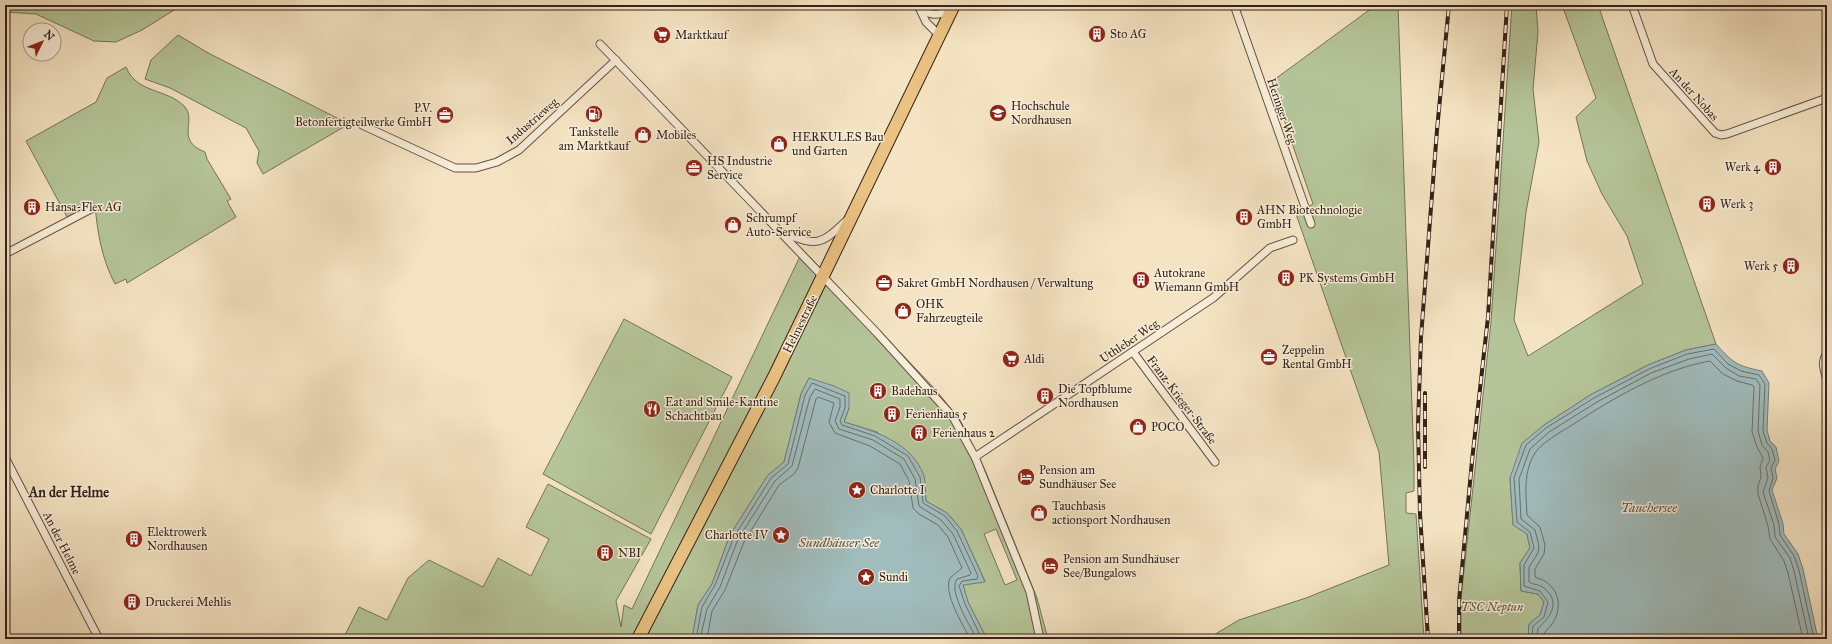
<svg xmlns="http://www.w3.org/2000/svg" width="1832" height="644" font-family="'IM FELL Great Primer',serif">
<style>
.green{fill:#b5c599;stroke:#74745a;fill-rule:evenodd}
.water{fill:#a0bcbd;stroke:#747e7c}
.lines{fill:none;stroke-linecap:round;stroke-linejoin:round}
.shore{stroke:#6a6f6c;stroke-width:1}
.minor-casing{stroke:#645244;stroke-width:9}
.primary-casing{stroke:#33221a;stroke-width:14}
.minor{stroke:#f8edd8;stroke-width:7}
.primary{stroke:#eac282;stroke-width:12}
.rail-casing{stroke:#33221a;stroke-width:4}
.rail{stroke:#f8edd8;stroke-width:2.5;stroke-dasharray:8;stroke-linecap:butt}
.labels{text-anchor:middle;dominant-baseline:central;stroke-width:3;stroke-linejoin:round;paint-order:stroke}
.poi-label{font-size:12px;fill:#33221a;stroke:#f8edd8;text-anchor:start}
.street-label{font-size:12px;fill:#33221a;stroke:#f8edd8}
.park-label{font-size:12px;font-style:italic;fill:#5a5340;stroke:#f8edd8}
.water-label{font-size:13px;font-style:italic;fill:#54504b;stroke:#f8edd8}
.quarter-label{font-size:14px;font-weight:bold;fill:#33221a;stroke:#f8edd8}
</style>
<rect width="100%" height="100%" fill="#f5e4c3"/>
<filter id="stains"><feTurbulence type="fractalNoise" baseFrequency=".005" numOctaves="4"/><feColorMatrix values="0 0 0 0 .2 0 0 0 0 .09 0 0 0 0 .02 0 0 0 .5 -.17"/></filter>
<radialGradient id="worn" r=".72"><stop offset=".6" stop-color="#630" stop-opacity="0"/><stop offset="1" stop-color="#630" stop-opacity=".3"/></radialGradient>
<g class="green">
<polygon points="5,5 174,5 179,7 142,30 116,42 94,41 36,14 5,12"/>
<polygon points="1376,5 1398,5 1414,465 1414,491 1406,493 1406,513 1416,514 1424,639 1207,639 1239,620 1306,598 1389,565 1379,452 1296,214 1313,204 1271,82"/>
<polygon points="1512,5 1536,5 1538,32 1533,89 1539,142 1526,212 1514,320 1528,356 1643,284 1627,236 1602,194 1587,161 1576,117 1596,98 1562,5 1598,5 1716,344 1686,350 1648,365 1592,394 1544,425 1510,478 1513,524 1527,534 1530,548 1520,563 1521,591 1538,594 1544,602 1540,615 1529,624 1528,639 1461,639 1461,598 1491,322"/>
<polygon points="178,35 210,54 349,124 263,174 257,163 259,151 246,128 170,88 145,79 151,60"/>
<path d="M126 67C137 94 166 88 184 106 198 120 174 140 205 152L207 159 231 199 227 201 236 217 127 283 126 279 115 284C102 260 97 231 95 204L67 217 26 141 96 102 107 78Z"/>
<path d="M803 250 935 389 960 420 985 470 1037 598 1048 639H987L968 602 963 585 985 581 961 529 947 513 926 501 924 476 877 432 844 422 849 408 809 378 801 394 784 462 768 475 730 535 712 584 698 605 693 633 687 639H343L359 607 387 620 408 578 429 560 483 587 498 558 531 576 549 539 526 527 548 484 651 539 616 601 621 627 624 605 632 609ZM996 529 1017 580 1005 585 984 534Z"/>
<polygon points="624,319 732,377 651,534 543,474"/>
</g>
<g class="water">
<path d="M1716 344C1733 363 1737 366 1762 371L1769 383 1767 430 1770 441 1776 447 1779 461 1775 469 1777 478 1772 490 1783 524 1784 534 1798 554 1803 569 1818 639H1528L1529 624 1540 615 1544 602 1538 594 1521 591 1520 563 1530 548 1527 534 1513 525 1510 478 1522 443 1544 425 1592 394 1648 365 1686 350Z"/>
<path d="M809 378 834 386 849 393V408L844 422C874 431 912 442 924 476 926 483 925 493 926 501L947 513 961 529 985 582 963 585 968 602 987 639H687L693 633 698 605 712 584 730 535 768 475 784 462 801 394Z"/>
</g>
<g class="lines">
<g class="shore">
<polyline points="693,639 697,634 702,607 715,585 734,537 771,478 788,464 805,395 812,383 845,396 845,408 840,421 842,425 875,436 908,456 920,477 923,503 945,516 957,531 978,576 977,579 962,581 959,586 965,604 982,639"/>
<path d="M700 639 707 609 720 587 738 539 775 481 792 466 810 397 815 389 840 399V407L835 421 839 429 873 440 904 459 915 479 919 506 941 520 953 534 971 573 970 575 957 579C948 591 970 626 977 639"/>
<path d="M707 639 712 611 725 590 744 542 779 485 794 474 798 468 816 399 818 397 834 403 829 422 835 433 870 446 900 464 909 481 913 508 919 514 938 525 948 537 962 568 950 578C943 594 963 624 970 639"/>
<polyline points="1532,639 1533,626 1544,617 1548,602 1540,591 1524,586 1524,565 1534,548 1530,532 1517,522 1514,478 1526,445 1546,428 1594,398 1649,369 1687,354 1714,349 1728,364 1741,371 1759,375 1765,384 1763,431 1767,443 1772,449 1775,460 1771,468 1773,478 1769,491 1779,524 1780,535 1794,556 1799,570 1814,639"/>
<path d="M1537 639 1538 628C1551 617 1561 602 1544 588 1540 584 1533 585 1529 582V567L1538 553 1539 546 1535 530 1521 519 1519 479 1530 449 1549 432 1597 402 1651 373 1689 359 1712 354 1726 368 1739 376 1756 379 1760 385 1758 431 1762 445 1768 452 1770 460 1766 467 1768 478 1763 492 1774 525 1775 537 1790 558 1794 571 1809 639"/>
<path d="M1543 639C1544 630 1548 630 1552 624 1562 610 1560 591 1546 582 1543 579 1538 579 1535 577V569L1544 554 1545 545 1540 527 1527 515C1526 494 1523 472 1535 453 1542 442 1561 432 1572 425 1614 398 1660 370 1710 361L1723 374 1737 381 1752 385 1754 387 1752 432 1757 447 1763 458 1760 466 1761 477 1758 486V494L1768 526 1770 539 1784 561 1788 573 1803 639"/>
</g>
<defs>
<g id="minor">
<polyline points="918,5 926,22 940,36"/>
<polyline points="1234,5 1311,224"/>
<polyline points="1632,5 1653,64 1715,133 1721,135 1727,134 1827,98"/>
<path d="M919 8C930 16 938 16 950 10"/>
<polyline points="600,44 877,333 953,417 975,457 1030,592 1040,639"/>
<polyline points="362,125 455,168 476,168 497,162 519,150 616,60"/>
<path d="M782 233C817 245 819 247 846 221"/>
<polyline points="5,254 93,208"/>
<polyline points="1133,352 1215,462"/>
<path d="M1827 354C1820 362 1825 371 1827 381"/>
<polyline points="5,457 99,639"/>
<polyline points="975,457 1213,298 1270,248 1293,240"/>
</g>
<polyline id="primary" points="638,639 774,377 954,5"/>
</defs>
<use href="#minor" class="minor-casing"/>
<use href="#primary" class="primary-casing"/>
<use href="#minor" class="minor"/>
<use href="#primary" class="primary"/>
<defs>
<g id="rail">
<polyline points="1425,467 1425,393"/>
<polyline points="1428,639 1420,514 1418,425 1421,337 1437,130 1449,5"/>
<polyline points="1459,639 1459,601 1472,461 1488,317 1507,5"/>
</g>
</defs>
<use href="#rail" class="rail-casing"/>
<use href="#rail" class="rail"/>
</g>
<defs>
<symbol id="building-disc" viewBox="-11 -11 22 22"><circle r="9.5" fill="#8f2418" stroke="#f8edd8"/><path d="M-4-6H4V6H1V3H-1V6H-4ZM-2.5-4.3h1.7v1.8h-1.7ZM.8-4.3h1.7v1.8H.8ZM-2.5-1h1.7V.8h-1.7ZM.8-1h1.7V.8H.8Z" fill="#fff"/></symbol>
<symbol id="supermarket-disc" viewBox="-11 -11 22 22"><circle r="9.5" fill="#8f2418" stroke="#f8edd8"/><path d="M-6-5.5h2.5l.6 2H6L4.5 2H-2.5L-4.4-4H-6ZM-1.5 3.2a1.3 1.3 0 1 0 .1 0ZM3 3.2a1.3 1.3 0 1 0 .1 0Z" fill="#fff"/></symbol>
<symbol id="university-disc" viewBox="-11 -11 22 22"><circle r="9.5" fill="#8f2418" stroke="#f8edd8"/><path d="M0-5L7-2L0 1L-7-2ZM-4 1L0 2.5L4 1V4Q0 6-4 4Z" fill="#fff"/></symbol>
<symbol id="fuel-disc" viewBox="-11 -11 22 22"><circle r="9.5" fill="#8f2418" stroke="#f8edd8"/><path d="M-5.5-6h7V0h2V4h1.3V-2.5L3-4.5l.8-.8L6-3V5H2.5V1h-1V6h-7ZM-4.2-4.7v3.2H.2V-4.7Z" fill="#fff"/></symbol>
<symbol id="office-disc" viewBox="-11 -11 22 22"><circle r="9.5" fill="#8f2418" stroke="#f8edd8"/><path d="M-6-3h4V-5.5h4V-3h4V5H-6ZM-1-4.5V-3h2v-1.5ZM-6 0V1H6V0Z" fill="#fff"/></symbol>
<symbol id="shop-disc" viewBox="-11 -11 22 22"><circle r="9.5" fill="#8f2418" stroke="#f8edd8"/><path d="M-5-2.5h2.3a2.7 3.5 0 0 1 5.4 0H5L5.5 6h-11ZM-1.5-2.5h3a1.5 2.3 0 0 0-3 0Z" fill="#fff"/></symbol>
<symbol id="restaurant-disc" viewBox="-11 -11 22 22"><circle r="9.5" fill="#8f2418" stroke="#f8edd8"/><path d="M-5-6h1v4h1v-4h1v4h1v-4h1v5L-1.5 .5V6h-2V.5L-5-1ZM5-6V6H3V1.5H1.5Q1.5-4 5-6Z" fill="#fff"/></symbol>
<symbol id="hotel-disc" viewBox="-11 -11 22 22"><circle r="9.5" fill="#8f2418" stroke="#f8edd8"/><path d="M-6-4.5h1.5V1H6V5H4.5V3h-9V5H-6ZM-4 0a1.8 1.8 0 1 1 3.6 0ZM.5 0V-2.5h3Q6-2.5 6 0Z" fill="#fff"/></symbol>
<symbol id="sight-disc" viewBox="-11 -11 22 22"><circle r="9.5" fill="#8f2418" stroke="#f8edd8"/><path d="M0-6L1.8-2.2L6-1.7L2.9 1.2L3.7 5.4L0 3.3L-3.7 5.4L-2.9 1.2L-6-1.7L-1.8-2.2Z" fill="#fff"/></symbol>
</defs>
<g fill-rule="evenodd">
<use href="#building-disc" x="1087" y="24" width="20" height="20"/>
<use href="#supermarket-disc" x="652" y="25" width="20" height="20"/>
<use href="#university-disc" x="988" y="103" width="20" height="20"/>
<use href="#fuel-disc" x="584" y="104" width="20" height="20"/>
<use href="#office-disc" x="435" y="105" width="20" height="20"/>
<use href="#shop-disc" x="633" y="125" width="20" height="20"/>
<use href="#shop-disc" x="769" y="134" width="20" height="20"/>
<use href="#building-disc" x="1763" y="157" width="20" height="20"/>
<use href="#office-disc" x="684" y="158" width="20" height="20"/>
<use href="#building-disc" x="1697" y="194" width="20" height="20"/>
<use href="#building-disc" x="22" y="197" width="20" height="20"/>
<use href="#building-disc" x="1234" y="207" width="20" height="20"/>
<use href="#shop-disc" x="723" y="215" width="20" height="20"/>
<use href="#building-disc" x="1781" y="256" width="20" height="20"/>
<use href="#building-disc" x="1276" y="268" width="20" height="20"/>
<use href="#building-disc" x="1131" y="270" width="20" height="20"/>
<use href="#office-disc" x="874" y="273" width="20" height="20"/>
<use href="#shop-disc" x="893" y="301" width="20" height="20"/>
<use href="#office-disc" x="1259" y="347" width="20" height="20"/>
<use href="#supermarket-disc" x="1001" y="349" width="20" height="20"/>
<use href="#building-disc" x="868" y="381" width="20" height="20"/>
<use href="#building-disc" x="1035" y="386" width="20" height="20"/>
<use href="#restaurant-disc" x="642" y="399" width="20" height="20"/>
<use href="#building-disc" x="882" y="404" width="20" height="20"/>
<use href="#shop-disc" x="1128" y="417" width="20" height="20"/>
<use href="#building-disc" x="909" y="423" width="20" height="20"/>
<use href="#hotel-disc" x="1016" y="467" width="20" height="20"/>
<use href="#sight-disc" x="847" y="480" width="20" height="20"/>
<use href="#shop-disc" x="1029" y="503" width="20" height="20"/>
<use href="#sight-disc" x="771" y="525" width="20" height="20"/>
<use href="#building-disc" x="124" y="529" width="20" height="20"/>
<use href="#building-disc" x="595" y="543" width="20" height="20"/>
<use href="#hotel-disc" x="1040" y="556" width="20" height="20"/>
<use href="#sight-disc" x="856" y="567" width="20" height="20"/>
<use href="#building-disc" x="122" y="592" width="20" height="20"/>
</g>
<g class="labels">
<g class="poi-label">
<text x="1110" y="34">Sto AG</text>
<text x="675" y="35">Marktkauf</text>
<text x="1011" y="106">Hochschule<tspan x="1011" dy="14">Nordhausen</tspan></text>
<text x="432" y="108" text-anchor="end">P.V.<tspan x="432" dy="14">Betonfertigteilwerke GmbH</tspan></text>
<text x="594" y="132" text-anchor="middle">Tankstelle<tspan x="594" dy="14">am Marktkauf</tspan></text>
<text x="656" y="135">Mobiles</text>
<text x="792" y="137">HERKULES Bau<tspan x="792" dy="14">und Garten</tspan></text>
<text x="707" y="161">HS Industrie<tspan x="707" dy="14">Service</tspan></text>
<text x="1760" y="167" text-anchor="end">Werk 4</text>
<text x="1720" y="204">Werk 3</text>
<text x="45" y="207">Hansa-Flex AG</text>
<text x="1257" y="210">AHN Biotechnologie<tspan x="1257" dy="14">GmbH</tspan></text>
<text x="746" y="218">Schrumpf<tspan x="746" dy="14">Auto-Service</tspan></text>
<text x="1778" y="266" text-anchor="end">Werk 5</text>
<text x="1154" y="273">Autokrane<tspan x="1154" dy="14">Wiemann GmbH</tspan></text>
<text x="1299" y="278">PK Systems GmbH</text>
<text x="897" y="283">Sakret GmbH Nordhausen / Verwaltung</text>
<text x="916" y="304">OHK<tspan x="916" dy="14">Fahrzeugteile</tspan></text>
<text x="1282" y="350">Zeppelin<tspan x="1282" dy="14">Rental GmbH</tspan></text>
<text x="1024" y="359">Aldi</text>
<text x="1058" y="389">Die Topfblume<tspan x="1058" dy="14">Nordhausen</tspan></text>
<text x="891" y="391">Badehaus</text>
<text x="665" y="402">Eat and Smile-Kantine<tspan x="665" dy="14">Schachtbau</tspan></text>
<text x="905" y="414">Ferienhaus 5</text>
<text x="1151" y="427">POCO</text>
<text x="932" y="433">Ferienhaus 2</text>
<text x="1039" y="470">Pension am<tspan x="1039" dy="14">Sundhäuser See</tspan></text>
<text x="870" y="490">Charlotte I</text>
<text x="1052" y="506">Tauchbasis<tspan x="1052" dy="14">actionsport Nordhausen</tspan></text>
<text x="147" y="532">Elektrowerk<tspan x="147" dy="14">Nordhausen</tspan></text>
<text x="768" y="535" text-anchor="end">Charlotte IV</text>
<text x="618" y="553">NBI</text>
<text x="1063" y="559">Pension am Sundhäuser<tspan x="1063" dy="14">See/Bungalows</tspan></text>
<text x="879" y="577">Sundi</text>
<text x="145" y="602">Druckerei Mehlis</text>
</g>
<g class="street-label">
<text transform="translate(1694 94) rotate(48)">An der Nobas</text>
<text transform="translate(1282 111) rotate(71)">Heringer Weg</text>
<text transform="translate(532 121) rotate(-41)">Industrieweg</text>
<text transform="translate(800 324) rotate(-64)">Helmestraße</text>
<text transform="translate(1129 341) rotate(-34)">Uthleber Weg</text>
<text transform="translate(1182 400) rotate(53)">Franz-Krieger-Straße</text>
<text transform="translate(62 543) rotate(63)">An der Helme</text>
</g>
<g class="park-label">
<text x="1492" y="607">TSC Neptun</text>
</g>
<g class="water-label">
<text x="1649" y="508">Tauchersee</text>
<text x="839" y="543">Sundhäuser See</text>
</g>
<g class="quarter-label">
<text x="69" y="492">An der Helme</text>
</g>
</g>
<rect width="1832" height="644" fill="none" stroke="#f5e4c3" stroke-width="20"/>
<rect x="6" y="6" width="1820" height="632" fill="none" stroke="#33221a" stroke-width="2"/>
<rect x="10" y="10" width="1812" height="624" fill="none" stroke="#33221a"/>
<g transform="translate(42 42) rotate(47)"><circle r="19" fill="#f8edd8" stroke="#a99c8c"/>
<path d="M0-3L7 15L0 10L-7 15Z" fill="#8f2418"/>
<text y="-6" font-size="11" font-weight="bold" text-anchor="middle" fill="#33221a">N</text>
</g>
<rect width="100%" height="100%" filter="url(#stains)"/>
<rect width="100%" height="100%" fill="url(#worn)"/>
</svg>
